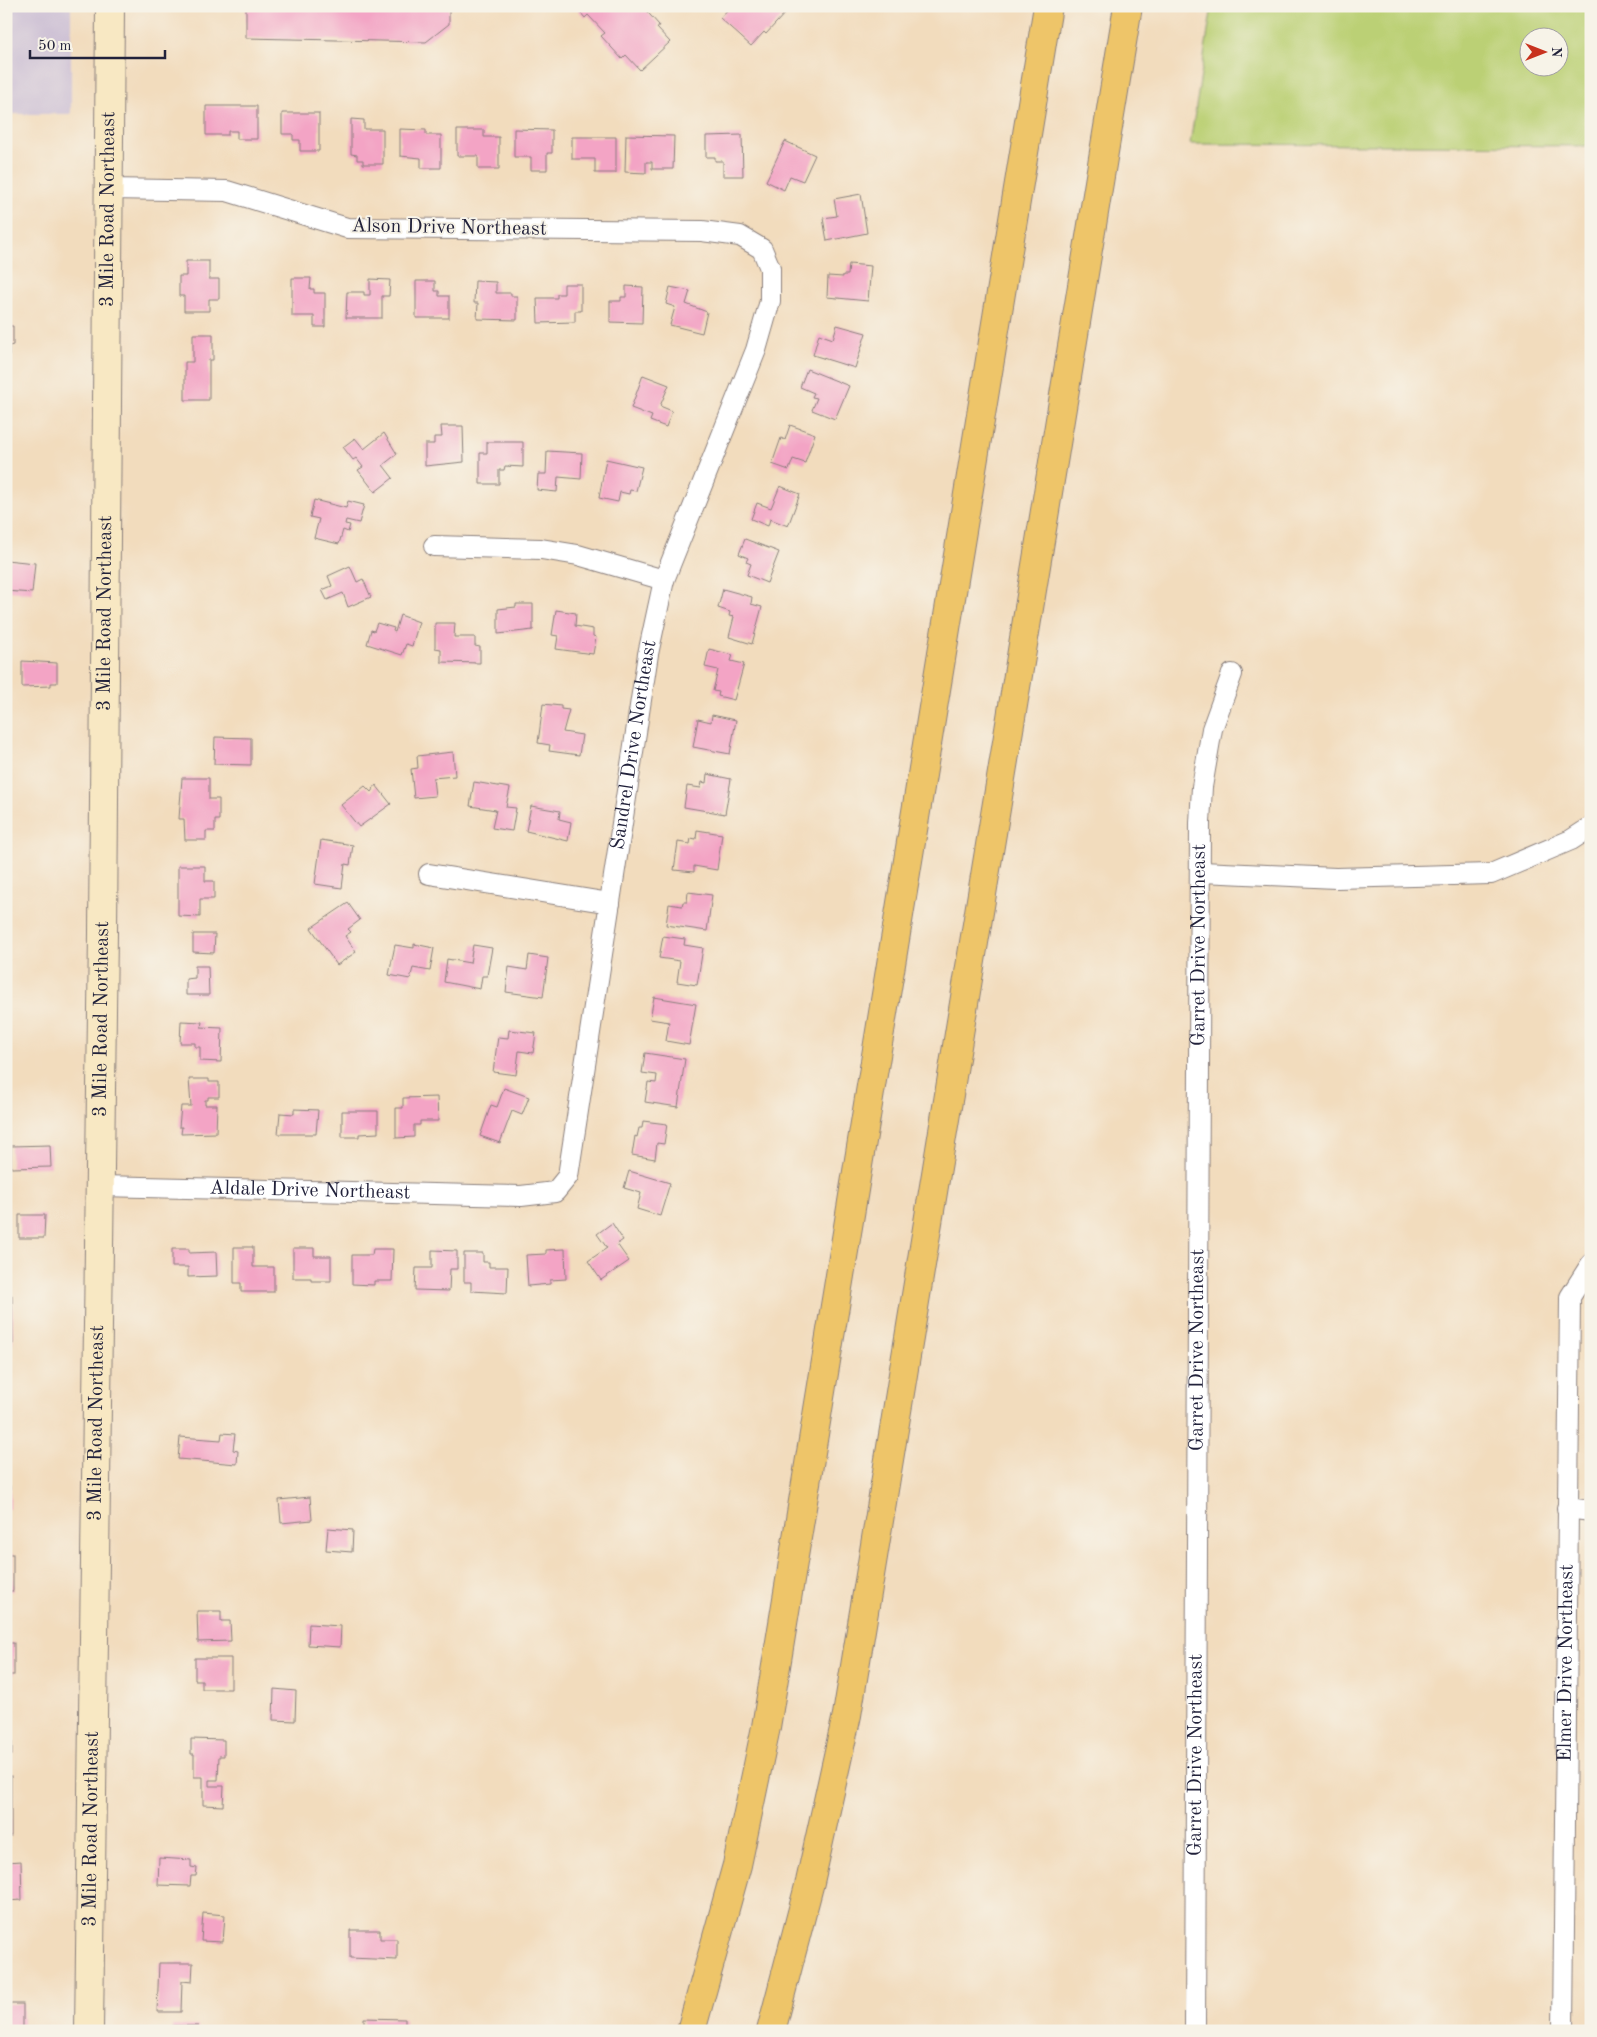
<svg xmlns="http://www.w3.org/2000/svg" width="1597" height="2037" font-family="'Old Standard TT',serif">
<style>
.industrial{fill:#ccbfd4}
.green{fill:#bbd074;stroke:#6e7958;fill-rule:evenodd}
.building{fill:#f3a4c5}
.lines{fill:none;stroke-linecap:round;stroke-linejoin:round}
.street-casing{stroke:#8a7f7c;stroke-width:22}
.secondary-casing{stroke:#8a7f7c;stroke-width:30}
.highway-casing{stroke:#8a7f7c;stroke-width:30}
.street{stroke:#fff;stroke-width:20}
.secondary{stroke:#f8e8c3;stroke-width:28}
.highway{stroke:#eec569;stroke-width:28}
.labels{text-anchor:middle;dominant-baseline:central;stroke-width:4;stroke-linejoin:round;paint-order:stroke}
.street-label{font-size:20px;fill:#22223b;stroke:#f7f3e8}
</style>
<rect width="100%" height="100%" fill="#f7f3e8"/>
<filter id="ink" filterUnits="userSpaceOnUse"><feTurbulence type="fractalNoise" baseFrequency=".02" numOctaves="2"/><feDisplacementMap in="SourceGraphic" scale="10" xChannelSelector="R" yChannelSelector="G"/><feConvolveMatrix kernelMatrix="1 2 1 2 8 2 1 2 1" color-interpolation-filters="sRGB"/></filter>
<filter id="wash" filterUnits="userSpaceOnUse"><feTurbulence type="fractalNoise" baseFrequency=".0096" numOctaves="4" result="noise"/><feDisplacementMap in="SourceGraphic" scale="20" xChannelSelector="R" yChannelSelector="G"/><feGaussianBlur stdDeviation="1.12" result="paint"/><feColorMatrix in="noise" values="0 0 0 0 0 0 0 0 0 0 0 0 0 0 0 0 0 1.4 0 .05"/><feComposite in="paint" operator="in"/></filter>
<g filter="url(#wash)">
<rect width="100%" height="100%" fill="#f2dcbd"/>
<rect class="industrial" x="6" y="6" width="65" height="108"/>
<path class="green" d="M1212 6H1591V146L1190 144ZM1530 38H1560V68H1530Z"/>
<g id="blocks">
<g class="building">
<polygon points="246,6 449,6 449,24 426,42 246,38"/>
<polygon points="575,6 642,6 659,25 657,28 670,42 640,70 626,55 622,59 601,36 605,33 588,15 585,18"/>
<polygon points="731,6 785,6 783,9 786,12 766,34 764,32 751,46 720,18"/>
<polygon points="206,106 257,106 257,139 237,139 237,131 228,131 228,135 206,135"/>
<polygon points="282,113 319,113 319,151 300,151 300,140 293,140 293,134 282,134"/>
<polygon points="351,119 364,120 364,129 383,129 383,164 363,164 363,160 357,160 357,155 351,154"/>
<polygon points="400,129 426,130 426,135 441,135 441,168 421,168 421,158 400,156"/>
<polygon points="514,129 552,130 552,153 547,153 547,170 531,170 531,157 514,157"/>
<polygon points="457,130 484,130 484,137 499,137 499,169 478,169 478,156 457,156"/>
<polygon points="626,135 674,136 673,169 652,169 652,162 646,162 646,173 625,172"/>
<polygon points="742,135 743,176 723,176 723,161 715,161 715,157 706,157 706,136"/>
<polygon points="572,137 616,137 616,173 595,173 595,159 572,159"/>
<polygon points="785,141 815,155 803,181 790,176 784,190 766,181"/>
<polygon points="861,194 867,233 827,241 823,218 837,216 834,199"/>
<polygon points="186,261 209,261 209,279 219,279 219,299 209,299 209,311 184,311 184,296 179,296 179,276 186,276"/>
<polygon points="849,264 871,266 868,301 827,297 828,276 843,277 843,275 848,275"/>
<polygon points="292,278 311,278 310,289 314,289 314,293 325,293 325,327 314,327 314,316 292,316"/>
<polygon points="370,279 390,280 389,296 382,296 382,318 346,318 347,292 364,292 364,295 370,295"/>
<polygon points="416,281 435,281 435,291 439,291 439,296 449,296 449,318 416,318"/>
<polygon points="475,281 496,282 496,293 511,293 511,296 517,296 517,320 477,319 478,303 474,303"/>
<polygon points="564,284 581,284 581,311 575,311 575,322 538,323 537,298 557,298 557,294 564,294"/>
<polygon points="626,286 643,287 642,323 610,322 610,301 621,301 621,297 626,297"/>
<polygon points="670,287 690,291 686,304 707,312 702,333 670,325 675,307 666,304"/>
<polygon points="837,325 866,333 855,368 813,355 819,334 833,339"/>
<polygon points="6,326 13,326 13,345 9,346 9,358 6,358"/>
<polygon points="193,334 213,334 213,360 209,360 209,400 185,400 185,362 193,362"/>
<polygon points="807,369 849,386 835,419 812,410 817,398 812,397 814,393 800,387"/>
<polygon points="643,375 669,385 660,406 672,411 666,427 650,421 652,416 631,408"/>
<polygon points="790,425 815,434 805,463 793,459 789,470 772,464 781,438 785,440"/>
<polygon points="441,426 463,426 464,462 425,466 425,444 434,444 434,437 442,437"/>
<polygon points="384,433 397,454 383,465 393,478 375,492 358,470 363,467 356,458 353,460 343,447 355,438 364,449"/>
<polygon points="487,442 523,442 523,467 505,466 504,470 499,470 499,484 480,484 480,453 487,453"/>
<polygon points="547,451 582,453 581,479 558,477 557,492 537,490 538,474 546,474"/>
<polygon points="606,459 642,467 636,491 630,490 629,494 620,492 618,502 599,498"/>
<polygon points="780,486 800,494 788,526 770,519 768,526 751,519 757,503 771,508"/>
<polygon points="314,500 346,508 348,501 364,505 359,523 346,520 345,524 350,525 348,532 343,530 339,544 314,538 319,519 310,517"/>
<polygon points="745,539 779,552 767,583 747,575 751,564 746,562 748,558 739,554"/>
<polygon points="6,560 35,563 32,593 6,591"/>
<polygon points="350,566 357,582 363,579 371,597 348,607 343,593 327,600 322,590 332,586 328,576"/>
<polygon points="723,589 752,597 751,604 762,607 752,644 729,637 734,617 729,616 730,612 718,608"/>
<polygon points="516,604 533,604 533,630 498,634 498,609 516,607"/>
<polygon points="556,610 576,613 575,626 593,629 593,636 596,637 593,654 556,649 558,636 552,635"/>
<polygon points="400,615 419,622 412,646 406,644 402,655 367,644 371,630 374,631 377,623 394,628 393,631 395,632"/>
<polygon points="435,623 455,623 454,637 475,637 475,646 480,647 480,663 441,662 441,649 435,648"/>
<polygon points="709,649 733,655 731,661 744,664 734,700 718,696 719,692 713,691 718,670 705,667"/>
<polygon points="22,661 57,663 57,683 51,683 51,686 22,687"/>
<polygon points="543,704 561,706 561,709 569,710 563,732 582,735 579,755 549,751 550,745 538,743"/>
<polygon points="712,715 736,720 730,754 693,747 698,719 711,722"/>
<polygon points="215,737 251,738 251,765 214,764"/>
<polygon points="453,752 455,776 433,778 435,796 414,798 411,769 418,768 417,756"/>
<polygon points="707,774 731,779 725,814 684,807 687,786 701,788 702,782 706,783"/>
<polygon points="182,778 209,778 209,799 219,799 219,820 215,820 215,831 206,831 206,840 185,840 184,819 179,819"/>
<polygon points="474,782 510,788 506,807 516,808 512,831 492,828 496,810 470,806"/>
<polygon points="376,785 391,804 359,827 341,805 365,786 371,792"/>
<polygon points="531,806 560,811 559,819 571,822 568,841 526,831"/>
<polygon points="697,830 722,834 717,870 694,866 694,872 674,870 678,842 690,844 691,838 696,839"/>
<polygon points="321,840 353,845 350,865 345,864 342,888 315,884"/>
<polygon points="178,866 205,866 205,881 214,881 214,899 200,899 200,917 178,916"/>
<polygon points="688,892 712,895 707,931 666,925 669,904 682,906 683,902 687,902"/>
<polygon points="348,903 360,920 348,929 351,932 345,936 356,952 337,965 311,928"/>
<polygon points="193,934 215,934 214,953 193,952"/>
<polygon points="663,936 685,939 684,945 703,948 697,985 677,982 680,961 659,958"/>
<polygon points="414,944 434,948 430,971 413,968 410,979 389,975 395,945 414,948"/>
<polygon points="473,945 492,948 487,976 482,976 480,989 444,982 447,959 470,963"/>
<polygon points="529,955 548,958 543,997 506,992 509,967 527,970"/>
<polygon points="195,966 208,966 209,995 186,995 186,979 195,978"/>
<polygon points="654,997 696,1004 689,1045 666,1041 669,1022 650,1019"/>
<polygon points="181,1021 202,1022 201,1027 222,1028 221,1062 200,1061 200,1047 195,1047 195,1043 180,1043"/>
<polygon points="509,1030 536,1033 533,1053 519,1051 516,1075 493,1072 498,1037 508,1038"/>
<polygon points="645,1053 685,1059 678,1107 645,1102 648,1082 656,1083 657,1075 642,1073"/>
<polygon points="189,1079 209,1079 209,1082 219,1082 219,1097 208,1097 208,1100 205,1100 205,1105 217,1105 216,1133 181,1134 182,1127 179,1127 181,1106 191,1106"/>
<polygon points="504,1088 529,1097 522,1115 512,1111 500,1143 480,1136 491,1105 497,1107"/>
<polygon points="437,1097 438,1121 420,1121 420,1125 414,1125 414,1137 396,1138 396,1108 403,1108 403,1098"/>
<polygon points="294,1109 318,1110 316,1134 278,1134 280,1113 294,1114"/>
<polygon points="342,1111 378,1111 378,1133 359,1134 359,1137 342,1137"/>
<polygon points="643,1121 667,1124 664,1144 657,1143 655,1159 632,1155 635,1136 637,1137 639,1128 642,1128"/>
<polygon points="50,1145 51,1167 11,1168 11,1146"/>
<polygon points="629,1171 670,1183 660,1216 637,1209 641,1193 624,1188"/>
<polygon points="19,1215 45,1215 44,1238 19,1238"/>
<polygon points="612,1223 623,1240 617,1244 629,1261 601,1280 588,1261 607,1248 597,1234"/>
<polygon points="234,1247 253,1247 253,1267 274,1267 274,1292 241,1292 241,1283 234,1283"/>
<polygon points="293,1248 314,1248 314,1256 331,1256 331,1281 311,1281 311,1278 293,1278"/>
<polygon points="172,1249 189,1249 189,1253 216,1252 217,1276 188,1277 188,1267 172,1267"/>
<polygon points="373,1249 393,1249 392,1281 374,1281 374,1285 352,1284 352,1255 372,1255"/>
<polygon points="565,1249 566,1279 550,1280 550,1284 528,1286 526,1255 546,1254 546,1250"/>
<polygon points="432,1250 457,1251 457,1269 450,1269 449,1291 415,1290 416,1268 432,1268"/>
<polygon points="464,1253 483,1253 483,1262 489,1262 489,1267 508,1267 507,1293 471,1291 471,1282 464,1282"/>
<polygon points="6,1295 12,1295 13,1344 6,1344"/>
<polygon points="6,1396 9,1396 10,1428 6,1428"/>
<polygon points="222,1433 235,1434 233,1450 238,1451 237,1464 178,1459 180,1437 221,1440"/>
<rect x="6" y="1486" width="4" height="23"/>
<polygon points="310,1497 312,1520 281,1523 279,1500"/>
<polygon points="328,1528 353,1530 352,1552 326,1550"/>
<rect x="6" y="1554" width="7" height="37"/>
<polygon points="197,1611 221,1611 221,1621 230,1621 231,1641 198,1642"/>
<polygon points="309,1624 341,1626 340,1647 308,1645"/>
<rect x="6" y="1643" width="8" height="32"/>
<polygon points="195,1658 231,1658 231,1689 202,1689 202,1680 195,1680"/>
<polygon points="274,1689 296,1691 295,1721 273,1720"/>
<rect x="6" y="1712" width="6" height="43"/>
<polygon points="191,1739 224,1740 224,1756 219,1756 218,1780 209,1780 209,1786 224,1786 223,1806 203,1805 203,1777 194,1777 194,1754 191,1754"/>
<rect x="6" y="1776" width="5" height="60"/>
<polygon points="159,1858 191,1860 191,1867 197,1868 196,1876 191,1876 190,1886 158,1885"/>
<polygon points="21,1861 22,1900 6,1901 6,1862"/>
<polygon points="203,1913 225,1915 223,1942 201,1941"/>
<polygon points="350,1930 380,1930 380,1939 397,1939 397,1960 350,1958"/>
<polygon points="159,1963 193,1963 192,1982 182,1981 181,2012 157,2012"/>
<rect x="6" y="2004" width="17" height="27"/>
<polygon points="364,2018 405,2019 405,2031 364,2031"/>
<rect x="173" y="2026" width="25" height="5"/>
</g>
</g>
</g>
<g filter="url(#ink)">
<use href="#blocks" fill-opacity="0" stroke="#8a7f7c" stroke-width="1"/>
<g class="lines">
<defs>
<g id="street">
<polyline points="434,546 541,549 578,555 664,580"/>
<polyline points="1202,872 1336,878 1491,874 1571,840 1591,827"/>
<polyline points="429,874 610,903"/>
<path id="s1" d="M100 1186 521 1196 555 1192 568 1176 648 654 664 580 756 350 770 301V268L762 249 740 236 702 231 347 228 227 191 110 189"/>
<polyline points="1567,1508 1591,1511"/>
<path id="s2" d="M1195 2031 1200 823 1202 787 1212 729 1232 674"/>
<path id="s3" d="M1563 2031 1570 1297 1591 1264"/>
</g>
<g id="secondary">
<path id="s4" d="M89 2031 103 933 110 6"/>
</g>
<g id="highway">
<polyline points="691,2031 737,1865 766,1727 1048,6"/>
<polyline points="771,2031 810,1882 847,1715 1128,6"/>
</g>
</defs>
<use href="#street" class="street-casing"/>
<use href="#secondary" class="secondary-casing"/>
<use href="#highway" class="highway-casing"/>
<use href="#street" class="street"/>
<use href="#secondary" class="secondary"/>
<use href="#highway" class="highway"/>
</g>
</g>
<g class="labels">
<g class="street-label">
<text stroke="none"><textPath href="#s4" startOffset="1822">3 Mile Road Northeast</textPath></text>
<text transform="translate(449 228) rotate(1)">Alson Drive Northeast</text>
<text stroke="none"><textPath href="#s4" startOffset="1418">3 Mile Road Northeast</textPath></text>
<text stroke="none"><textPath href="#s1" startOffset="912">Sandrel Drive Northeast</textPath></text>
<text stroke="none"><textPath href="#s2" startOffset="1086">Garret Drive Northeast</textPath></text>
<text stroke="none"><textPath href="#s4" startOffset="1012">3 Mile Road Northeast</textPath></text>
<text stroke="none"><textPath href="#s1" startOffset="210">Aldale Drive Northeast</textPath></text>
<text stroke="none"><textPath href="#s2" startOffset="681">Garret Drive Northeast</textPath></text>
<text stroke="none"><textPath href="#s4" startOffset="608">3 Mile Road Northeast</textPath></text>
<text stroke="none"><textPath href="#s3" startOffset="368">Elmer Drive Northeast</textPath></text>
<text stroke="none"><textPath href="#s2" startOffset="276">Garret Drive Northeast</textPath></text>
<text stroke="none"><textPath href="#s4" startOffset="202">3 Mile Road Northeast</textPath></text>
</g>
</g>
<rect width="1597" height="2037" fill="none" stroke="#f7f3e8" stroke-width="25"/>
<g transform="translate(1544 52) rotate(90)"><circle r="24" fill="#f7f3e8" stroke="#a29fa3"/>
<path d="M0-4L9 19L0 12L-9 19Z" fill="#c8321e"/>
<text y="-8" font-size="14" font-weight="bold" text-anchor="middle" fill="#22223b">N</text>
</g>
<path d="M30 50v8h135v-8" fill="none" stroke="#22223b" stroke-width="2.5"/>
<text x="38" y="50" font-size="15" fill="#22223b" stroke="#f7f3e8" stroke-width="4" paint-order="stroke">50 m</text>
</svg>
